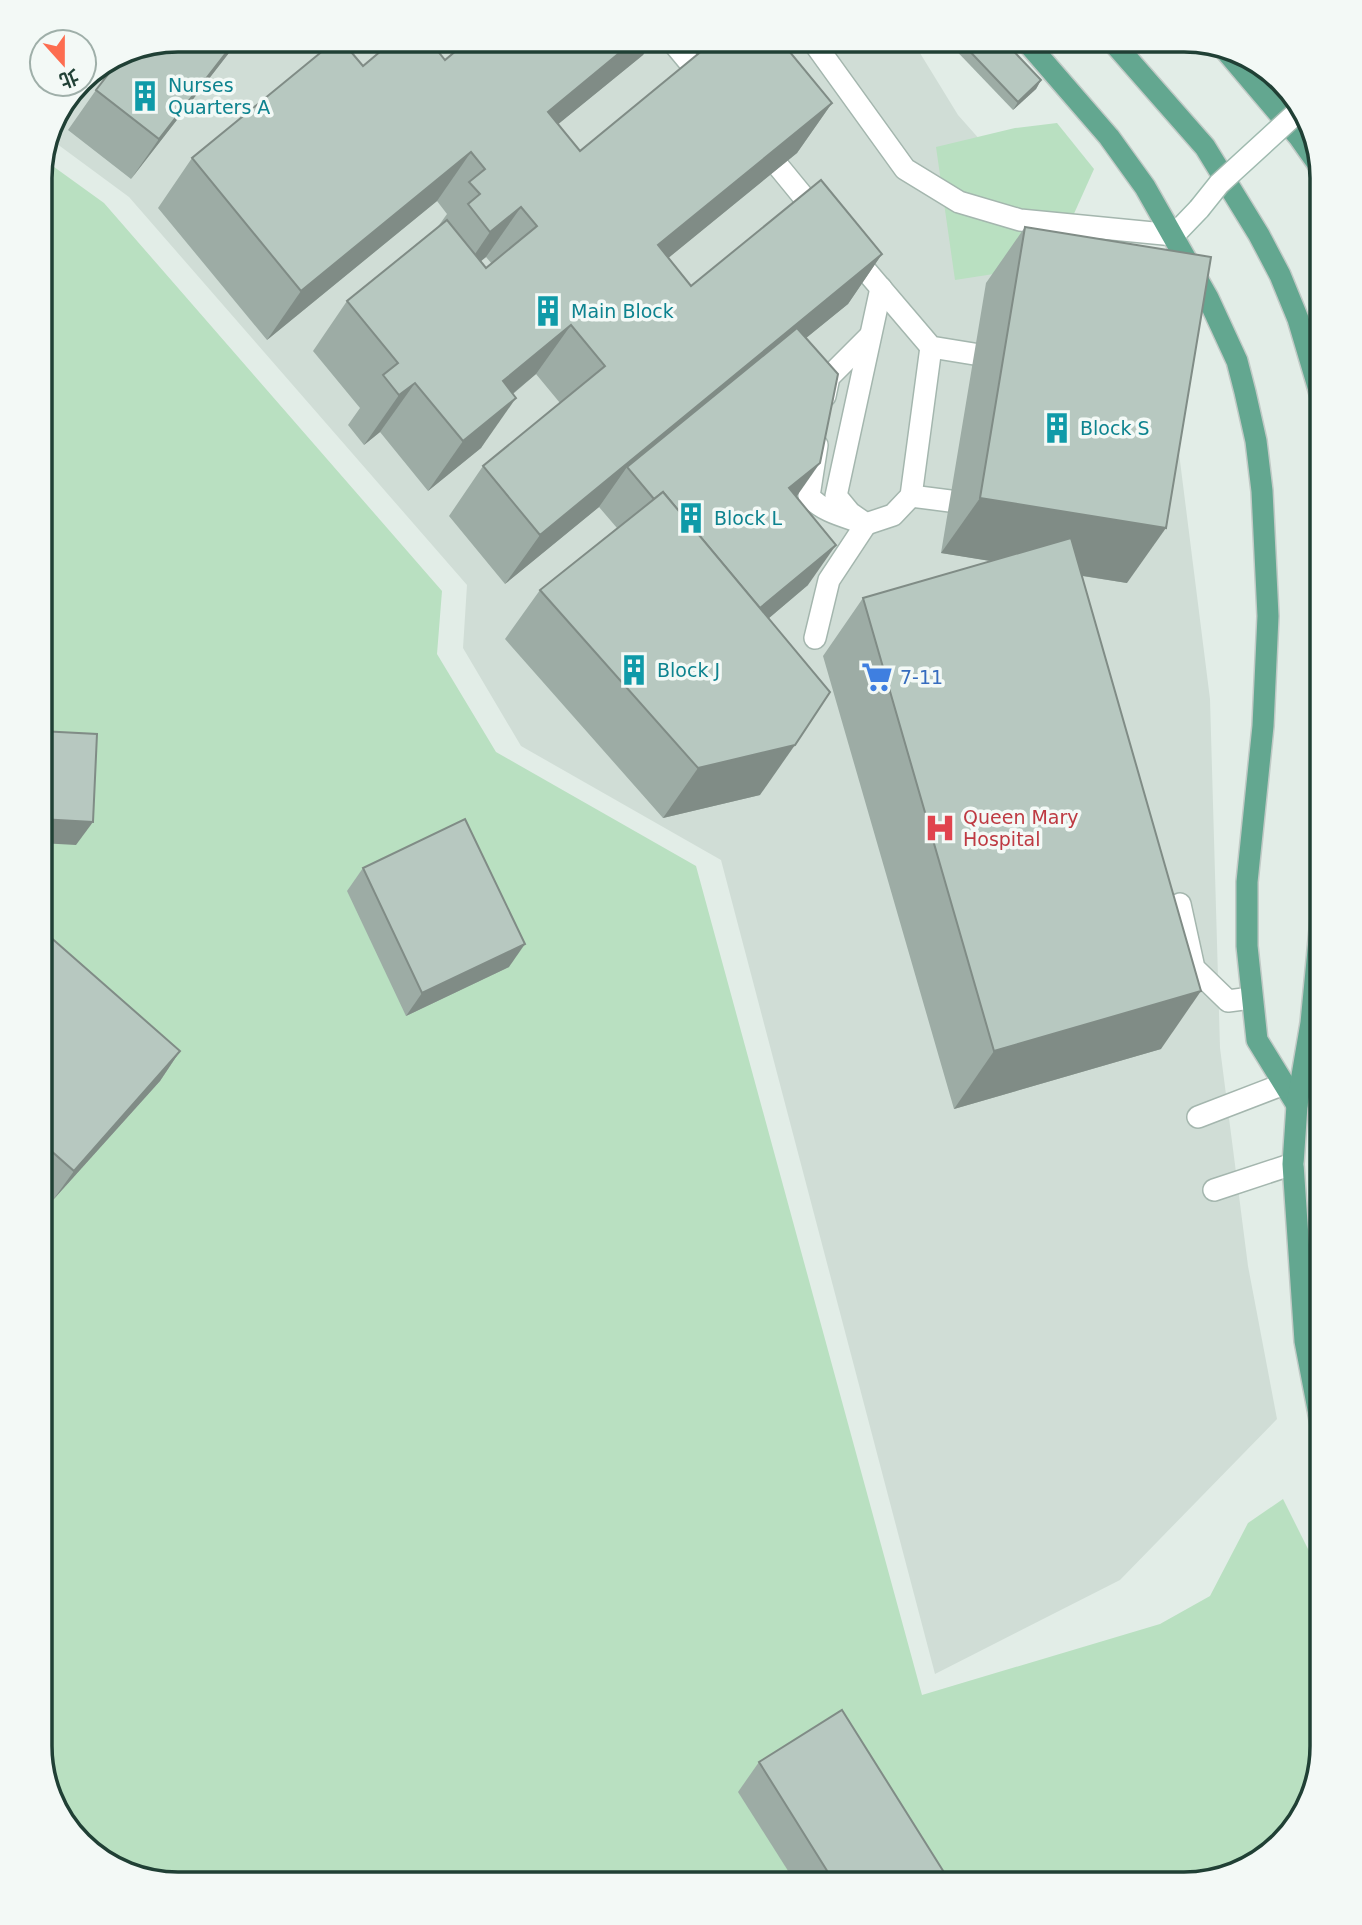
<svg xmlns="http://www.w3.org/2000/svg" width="1362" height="1925" font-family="'DejaVu Sans','Noto Sans TC',sans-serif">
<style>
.built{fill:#d0ddd6}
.green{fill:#b9e0c1}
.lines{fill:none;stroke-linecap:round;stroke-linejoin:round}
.lane-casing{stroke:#a4b6ae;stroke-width:24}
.secondary-casing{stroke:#9fbaaf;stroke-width:24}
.primary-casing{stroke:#c1cac6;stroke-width:24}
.lane{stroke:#fff;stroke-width:21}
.secondary{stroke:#fff;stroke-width:21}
.primary{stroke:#63a790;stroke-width:21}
.secondary-bridge-casing{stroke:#9fbaaf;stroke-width:24;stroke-linecap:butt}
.secondary-bridge{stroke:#fff;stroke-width:21}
.wall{fill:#9daca5;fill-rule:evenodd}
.shaded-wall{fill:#808c86}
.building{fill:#b7c8c0;stroke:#808c86;stroke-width:2}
.labels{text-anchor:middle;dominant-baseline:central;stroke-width:7;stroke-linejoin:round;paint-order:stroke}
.culture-label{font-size:19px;fill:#0d838f;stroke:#f3f9f6;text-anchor:start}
.shop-label{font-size:19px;fill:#366cbe;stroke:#f3f9f6;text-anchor:start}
.health-label{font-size:19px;fill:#be3a42;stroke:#f3f9f6;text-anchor:start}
.rim{fill:none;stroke:#204035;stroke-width:3.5}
</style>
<rect width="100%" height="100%" fill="#e2ede7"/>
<polygon class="built" points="178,40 912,40 958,115 1166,350 1210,699 1220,1048 1248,1266 1277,1419 1120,1580 935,1674 721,860 521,746 463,648 467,585 129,197 49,138 55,117 80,84 84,84 87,75 126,51"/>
<g class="green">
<polygon points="1057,123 1094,169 1051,265 955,280 936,147 1015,128"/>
<polygon points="43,159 104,203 442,591 437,654 496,752 696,866 922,1695 1160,1624 1210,1596 1248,1523 1283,1499 1322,1577 1322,1747 1303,1816 1253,1866 1184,1885 170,1884 109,1866 59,1816 40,1747 41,169"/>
</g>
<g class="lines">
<defs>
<g id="lane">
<polyline points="671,40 700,75"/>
<polyline points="812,40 905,169 959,202 1020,220 1174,235"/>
<polyline points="779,167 820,217"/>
<polyline points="850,252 931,347 974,354"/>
<polyline points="881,288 836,496 850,513 866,524 893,515 911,496 931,347"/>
<polyline points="825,396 829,377 870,336"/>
<polyline points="911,496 950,501"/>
<path d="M815 638 829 580 866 524C847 517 822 512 809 496L817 445"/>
<polyline points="1180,904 1194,968 1228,1001 1251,998"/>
<polyline points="1198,1117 1284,1084"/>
<polyline points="1214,1190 1293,1164"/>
</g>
<polyline id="secondary" points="1174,235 1199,209"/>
<g id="primary">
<polyline points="1025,40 1109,137 1145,187 1208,298 1237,361 1245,392 1256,441 1262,491 1268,616 1263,726 1247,882 1247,946 1257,1040 1297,1105"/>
<polyline points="1112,41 1205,147 1259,235 1280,275 1298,319 1322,400"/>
<polyline points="1226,51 1299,137 1318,164"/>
<polyline points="1322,1430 1305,1341 1293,1164 1297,1105 1311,1023 1322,909"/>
</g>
</defs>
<use href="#lane" class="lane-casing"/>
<use href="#secondary" class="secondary-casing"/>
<use href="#primary" class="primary-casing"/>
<use href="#lane" class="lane"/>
<use href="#secondary" class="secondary"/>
<use href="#primary" class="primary"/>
<defs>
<polyline id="secondary-bridge" points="1199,209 1219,184 1302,108"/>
</defs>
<use href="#secondary-bridge" class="secondary-bridge-casing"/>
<use href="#secondary-bridge" class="secondary-bridge"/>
</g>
<g class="wall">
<polygon points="178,40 239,40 131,179 68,130 96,90 119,61 114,58 126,51"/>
<path d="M469 40H653L643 55 558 124 580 151 832 103 797 153 668 258 691 286 882 254 848 304 806 338 796 497 808 585 769 618 760 795 663 818 505 639 540 590 617 528 599 507 505 584 449 516 483 466 560 403 536 374 513 394 481 448 428 491 380 432 364 445 348 425 360 408 313 351 347 301 437 228 447 214 437 201 267 340 158 208 192 158 363 66 445 60ZM486 257 492 264 486 268 480 261Z"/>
<polygon points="946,40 1003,40 1041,80 1036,89 1013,110"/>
<polygon points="1025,227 1127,583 1082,576 1161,1049 954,1109 823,656 863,598 991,561 941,553 986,283"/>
<polygon points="363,868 509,967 406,1016 347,891"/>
<polygon points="40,928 180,1051 160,1081 53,1200 40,1189"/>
<polygon points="759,1762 952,1885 797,1885 738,1792"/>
</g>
<g class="shaded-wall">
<polygon points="236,40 239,40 131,179 159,139"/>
<polygon points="635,40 653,40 643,55 513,161 548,112"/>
<polygon points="1041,80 1036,89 1013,110 1018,102"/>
<polygon points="832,103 797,153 623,295 658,245"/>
<polygon points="471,152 437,201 267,340 301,291"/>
<polygon points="521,207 486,257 456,282 490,232"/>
<polygon points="882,254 848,304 635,477 627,467 599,507 505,584 540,535"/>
<polygon points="571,325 536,374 468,431 503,381"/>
<polygon points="415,383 380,432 364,445 399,395"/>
<polygon points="516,398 481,448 428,491 463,441"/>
<polygon points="820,463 792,503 789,488"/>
<polygon points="980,498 1166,528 1127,583 941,553"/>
<polygon points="836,545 808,585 724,656 751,616"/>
<polygon points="795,745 760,795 663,818 698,768"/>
<polygon points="40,819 93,822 76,845 40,843"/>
<polygon points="525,944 509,967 406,1016 422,993"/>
<polygon points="1201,991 1161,1049 954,1109 994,1051"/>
<polygon points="180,1051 160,1081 53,1200 74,1171"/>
</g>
<g class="building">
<polygon points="178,40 236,40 159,139 96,90 127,50"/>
<polygon points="336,40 341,40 363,66 394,40 429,40 445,60 469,40 635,40 548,112 580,151 715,40 780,40 832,103 658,245 691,286 821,180 882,254 540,535 483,466 605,366 571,325 503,381 516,398 463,441 415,383 399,395 383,375 398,363 347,301 447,220 486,268 537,226 521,207 490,232 468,204 480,194 469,182 485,169 471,152 301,291 192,158"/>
<polygon points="959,40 1003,40 1041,80 1018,102"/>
<polygon points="1025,227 1211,257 1166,528 980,498"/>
<polygon points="797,328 838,374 820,463 789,488 836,545 760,608 663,492 654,499 627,467"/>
<polygon points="663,492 830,692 795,745 698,768 540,590"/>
<polygon points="1071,538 1201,991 994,1051 863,598"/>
<polygon points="40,731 97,734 93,822 40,819"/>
<polygon points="465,819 525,944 422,993 363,868"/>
<polygon points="40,928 180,1051 74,1171 40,1141"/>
<polygon points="842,1710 952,1885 836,1885 759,1762"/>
</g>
<defs>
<symbol id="building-bare" viewBox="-9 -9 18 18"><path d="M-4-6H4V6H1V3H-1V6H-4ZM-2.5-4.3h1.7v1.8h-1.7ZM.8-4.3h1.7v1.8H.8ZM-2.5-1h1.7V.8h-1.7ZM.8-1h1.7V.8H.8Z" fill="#0f9aa8" stroke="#f3f9f6" stroke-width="2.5" paint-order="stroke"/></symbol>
<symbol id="supermarket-bare" viewBox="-9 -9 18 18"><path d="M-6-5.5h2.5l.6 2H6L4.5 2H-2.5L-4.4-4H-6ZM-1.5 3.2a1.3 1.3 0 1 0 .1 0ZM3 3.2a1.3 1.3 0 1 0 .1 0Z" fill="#3f7fe0" stroke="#f3f9f6" stroke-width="2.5" paint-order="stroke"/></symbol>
<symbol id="hospital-bare" viewBox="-9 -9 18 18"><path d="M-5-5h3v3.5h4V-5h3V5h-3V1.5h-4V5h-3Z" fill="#e0444e" stroke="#f3f9f6" stroke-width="2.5" paint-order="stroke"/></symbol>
</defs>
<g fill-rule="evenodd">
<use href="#building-bare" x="123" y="74" width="44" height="44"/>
<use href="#building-bare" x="526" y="289" width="44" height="44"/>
<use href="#building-bare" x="1035" y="406" width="44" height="44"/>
<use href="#building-bare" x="669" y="496" width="44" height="44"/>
<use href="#building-bare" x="612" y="648" width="44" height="44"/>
<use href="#supermarket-bare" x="855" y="655" width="44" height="44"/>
<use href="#hospital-bare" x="918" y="806" width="44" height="44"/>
</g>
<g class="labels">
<g class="culture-label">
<text x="168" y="85">Nurses<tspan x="168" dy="22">Quarters A</tspan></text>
<text x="571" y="311">Main Block</text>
<text x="1080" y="428">Block S</text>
<text x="714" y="518">Block L</text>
<text x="657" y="670">Block J</text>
</g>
<g class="shop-label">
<text x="900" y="677">7-11</text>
</g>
<g class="health-label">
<text x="963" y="817">Queen Mary<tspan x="963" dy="22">Hospital</tspan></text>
</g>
</g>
<path d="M0 0H1362V1925H0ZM178 52H1184A126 126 0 0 1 1310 178V1746A126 126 0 0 1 1184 1872H178A126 126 0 0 1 52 1746V178A126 126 0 0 1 178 52Z" fill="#f3f9f6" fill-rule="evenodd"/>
<path class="rim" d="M178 52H1184A126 126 0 0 1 1310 178V1746A126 126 0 0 1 1184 1872H178A126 126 0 0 1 52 1746V178A126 126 0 0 1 178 52Z"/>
<g transform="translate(63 63) rotate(159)"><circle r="33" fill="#f3f9f6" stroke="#9fafa9" stroke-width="2"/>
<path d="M0-5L12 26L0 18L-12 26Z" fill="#fd6d50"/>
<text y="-10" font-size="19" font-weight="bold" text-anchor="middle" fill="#204035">北</text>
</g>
</svg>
